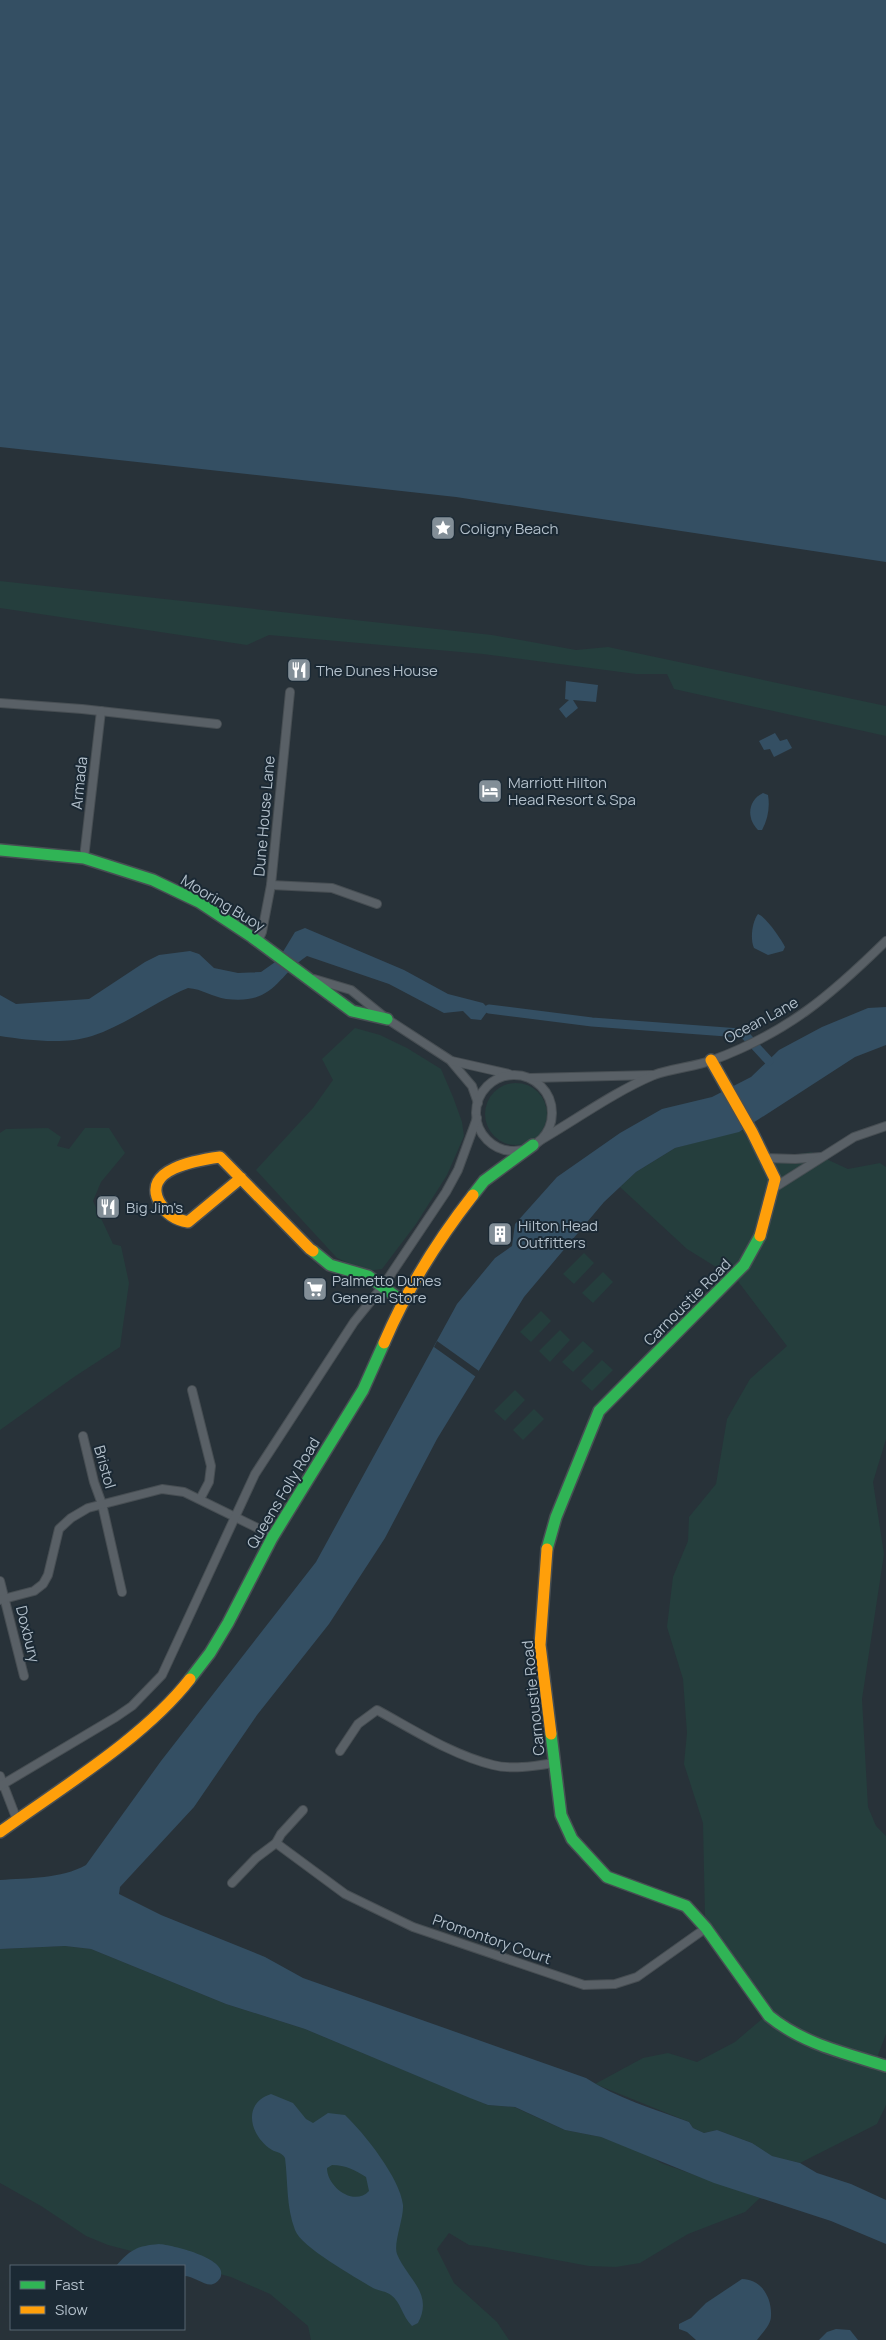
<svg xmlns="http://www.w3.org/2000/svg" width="886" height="2340" font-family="Manrope,sans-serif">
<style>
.green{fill:#253e3d}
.water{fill:#344f63;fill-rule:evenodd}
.pier{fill:#283239}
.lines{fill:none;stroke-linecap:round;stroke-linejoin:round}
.canal{stroke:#344f63;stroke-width:9}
.street-casing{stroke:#474e53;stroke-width:10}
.fast-casing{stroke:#474e53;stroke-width:14}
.slow-casing{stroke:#474e53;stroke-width:14}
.street{stroke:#596066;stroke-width:8}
.fast{stroke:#30b455;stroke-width:11}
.slow{stroke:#ff9f0a;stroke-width:11}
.labels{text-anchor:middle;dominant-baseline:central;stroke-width:4;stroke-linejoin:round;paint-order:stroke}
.poi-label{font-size:15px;fill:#b2bfca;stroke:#1b2934;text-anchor:start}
.street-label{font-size:15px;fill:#b2bfca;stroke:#1b2934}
</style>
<rect width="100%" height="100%" fill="#283239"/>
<g class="green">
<polygon points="0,581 492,635 576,650 608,647 886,706 886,736 674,689 667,674 636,674 483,654 269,635 247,645 0,608"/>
<polygon points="355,1028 380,1035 407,1048 441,1069 453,1097 462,1122 464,1136 447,1175 416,1224 382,1269 367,1271 337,1258 256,1170 313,1108 333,1080 322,1059"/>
<circle cx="516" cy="1114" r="31"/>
<polygon points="48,1128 61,1137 57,1146 69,1149 85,1128 109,1128 125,1153 101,1182 93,1201 113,1244 121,1246 129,1283 120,1347 74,1377 0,1430 0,1133 6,1129"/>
<polygon points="742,1130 756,1153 792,1155 811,1152 848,1169 880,1163 886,1167 886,1439 873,1482 884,1554 862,1699 868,1807 876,1826 886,1836 886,2034 878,2055 886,2074 886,2105 877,2124 800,2163 771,2156 752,2143 717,2130 704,2133 693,2128 689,2122 595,2084 643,2058 668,2053 697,2062 735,2042 770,2012 705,1917 703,1823 684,1764 687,1733 683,1679 667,1627 673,1577 688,1541 689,1517 716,1484 727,1419 750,1379 787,1346 737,1280 687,1249 620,1187 636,1172 675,1148"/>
<polygon points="584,1253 594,1263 574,1284 563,1274"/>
<polygon points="603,1272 613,1282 593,1303 582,1293"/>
<polygon points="541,1311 551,1321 531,1342 520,1332"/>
<polygon points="560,1330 570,1340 550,1362 539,1351"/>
<polygon points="583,1341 594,1351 573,1372 562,1362"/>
<polygon points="602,1360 613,1370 592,1391 581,1381"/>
<polygon points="515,1390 525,1400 505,1421 494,1411"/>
<polygon points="534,1409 544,1419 523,1440 513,1430"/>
<polygon points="65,1946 91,1949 226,2004 305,2029 488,2105 514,2107 565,2130 601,2137 649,2155 661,2163 760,2198 745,2212 688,2234 640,2263 616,2267 589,2266 486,2247 469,2245 449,2233 437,2249 454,2283 497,2322 509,2340 311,2340 308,2326 270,2294 231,2277 108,2245 86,2236 41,2206 0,2183 0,1949"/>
</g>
<g class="water">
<polygon points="0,0 886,0 886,562 456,497 0,447"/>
<polygon points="566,681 598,685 596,702 573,700 578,708 566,718 559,709 569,700 565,699"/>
<polygon points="775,733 780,741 787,739 792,748 774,757 770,749 764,750 759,741"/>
<path d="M763 793 768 795C770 807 768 819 762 830H758C746 818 748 800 763 793Z"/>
<path d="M758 914C766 917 781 939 785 947L783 951 768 955 754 948C750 939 752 922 758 914Z"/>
<path d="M305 928 404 970 448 994 483 1003 489 1009 481 1020 471 1019 463 1011 444 1013 389 984 307 956C276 977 274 1005 226 999 213 997 202 989 188 988 156 1001 126 1025 92 1036 64 1045 28 1040 0 1036V995L16 1004 89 999 145 962 159 955 190 951 199 954 214 968 238 973 261 972 278 960 295 932Z"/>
<path d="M886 1007V1045L855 1057 739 1132 675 1148 636 1172 604 1202 524 1297 437 1439 385 1538 329 1624 257 1715 194 1807 120 1887 119 1894 161 1915 265 1957 303 1978 586 2078C616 2098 655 2109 689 2122L693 2128 704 2133 717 2130 752 2143 772 2156 800 2163 817 2173 851 2184 886 2200V2244L831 2221 714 2183 601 2137 565 2130 515 2107 488 2105 470 2098 305 2029 226 2004 91 1949 65 1946 0 1949V1880C28 1878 61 1879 86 1865L161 1761 316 1562 457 1304 495 1258 512 1246 515 1224 557 1177 620 1133 662 1109 712 1097 751 1077 779 1050 822 1027 868 1008Z"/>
<path d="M271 2094 293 2103 306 2119 313 2123 328 2113 345 2115C364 2133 400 2178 403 2205 404 2218 393 2244 397 2254 407 2279 434 2293 418 2323L412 2326C402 2316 401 2302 391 2295 386 2291 379 2291 373 2288 355 2277 301 2247 295 2230 286 2207 288 2181 285 2158 281 2151 275 2153 269 2148 249 2133 243 2103 271 2094ZM332 2165C346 2165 355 2170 366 2177L369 2191C354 2207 327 2187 327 2168Z"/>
<path d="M159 2244C172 2245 227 2258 221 2276 220 2279 217 2283 213 2284 206 2287 194 2276 184 2276V2266H116C131 2249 137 2246 159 2244Z"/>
<path d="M742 2279C761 2279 772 2297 771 2316 771 2325 762 2333 757 2340H696L687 2332 679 2329V2324L691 2318 706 2303Z"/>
<polygon points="836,2329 850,2330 858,2340 819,2340 827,2332"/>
</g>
<polygon class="pier" points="437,1341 479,1371 476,1377 434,1347"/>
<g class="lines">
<polyline class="canal" points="489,1009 592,1022 740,1033 745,1035 769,1061"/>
<defs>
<g id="street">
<polyline points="0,703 82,709 217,724"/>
<polyline points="84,858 101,711"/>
<polyline points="271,885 332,888 377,904"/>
<polyline points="258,941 262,932 271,885 290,692"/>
<polyline points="314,979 351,990 387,1019 450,1060 472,1086 478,1103"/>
<polyline points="452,1061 509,1074"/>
<circle cx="514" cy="1113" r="38"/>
<polyline points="530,1078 653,1075"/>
<path d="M539 1141C577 1119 614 1092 654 1075 673 1068 694 1067 713 1060 788 1032 830 996 886 941"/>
<polyline points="765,1158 795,1159 821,1157"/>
<polyline points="772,1189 854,1137 886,1126"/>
<polyline points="192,1390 211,1466 209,1482 200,1499"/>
<polyline points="83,1436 94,1482 102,1504 122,1592"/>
<polyline points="0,1581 24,1676"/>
<polyline points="0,1600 34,1591 43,1584 48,1575 59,1529 71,1518 88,1508 162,1489 184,1492 274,1536"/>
<path d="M340 1751 358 1724 377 1710C414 1730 452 1755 493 1765 512 1770 535 1766 554 1763"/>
<polyline points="0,1776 17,1820"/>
<polyline points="0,1786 116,1717 132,1706 162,1675 255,1474 354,1322 383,1286 446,1192 458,1170 477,1118"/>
<polyline points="276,1843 345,1894 413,1927 584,1985 615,1984 637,1977 706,1928"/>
<polyline points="232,1883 256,1858 276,1843 281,1834 303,1810"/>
</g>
<g id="fast">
<polyline points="0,850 84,858 153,880 199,902 252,937 352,1011 387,1019"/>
<polyline points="473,1195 484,1181 533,1145"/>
<polyline points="313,1251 330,1265 368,1276 402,1301"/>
<polyline points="547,1549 556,1517 599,1411 744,1265 760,1236"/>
<polyline points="190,1679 210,1653 228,1623 272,1538 363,1390 384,1343"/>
<path d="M551 1734 561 1815 572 1839 607 1877 686 1906 706 1928 769 2016C803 2044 845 2053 886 2066"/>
</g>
<g id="slow">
<polyline points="711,1060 752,1132 775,1179 760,1236"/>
<path d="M241 1178 188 1222C176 1220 166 1214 160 1203 140 1169 198 1160 220 1157L310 1249 313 1251"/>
<path d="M384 1343C407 1289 437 1241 473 1195"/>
<polyline points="547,1549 540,1645 551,1734"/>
<path d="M0 1832C61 1788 144 1738 190 1679"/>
</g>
</defs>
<use href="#street" class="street-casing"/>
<use href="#fast" class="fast-casing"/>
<use href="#slow" class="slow-casing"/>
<use href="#street" class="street"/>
<use href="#fast" class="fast"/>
<use href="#slow" class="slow"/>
</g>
<defs>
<symbol id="sight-square" viewBox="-11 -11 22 22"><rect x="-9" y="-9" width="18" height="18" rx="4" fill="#828e97" stroke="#1b2934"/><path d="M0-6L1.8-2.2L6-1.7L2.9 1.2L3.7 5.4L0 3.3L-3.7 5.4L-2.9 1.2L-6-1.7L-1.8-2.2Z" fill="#fff"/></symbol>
<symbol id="restaurant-square" viewBox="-11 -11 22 22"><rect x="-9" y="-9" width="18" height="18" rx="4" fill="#828e97" stroke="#1b2934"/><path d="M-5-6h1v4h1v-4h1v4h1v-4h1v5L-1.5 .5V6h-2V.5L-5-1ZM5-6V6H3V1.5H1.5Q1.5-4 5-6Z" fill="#fff"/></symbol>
<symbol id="hotel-square" viewBox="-11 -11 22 22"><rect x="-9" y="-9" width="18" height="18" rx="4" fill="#828e97" stroke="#1b2934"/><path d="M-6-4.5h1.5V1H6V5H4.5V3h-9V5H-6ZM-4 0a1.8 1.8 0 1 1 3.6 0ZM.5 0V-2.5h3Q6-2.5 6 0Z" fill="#fff"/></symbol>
<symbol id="building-square" viewBox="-11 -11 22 22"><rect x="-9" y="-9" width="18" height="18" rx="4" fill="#828e97" stroke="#1b2934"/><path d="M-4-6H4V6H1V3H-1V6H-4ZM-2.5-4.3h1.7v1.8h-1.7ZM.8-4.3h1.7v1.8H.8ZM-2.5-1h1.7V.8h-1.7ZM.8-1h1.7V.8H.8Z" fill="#fff"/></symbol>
<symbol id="supermarket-square" viewBox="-11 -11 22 22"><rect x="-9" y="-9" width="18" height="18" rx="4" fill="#828e97" stroke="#1b2934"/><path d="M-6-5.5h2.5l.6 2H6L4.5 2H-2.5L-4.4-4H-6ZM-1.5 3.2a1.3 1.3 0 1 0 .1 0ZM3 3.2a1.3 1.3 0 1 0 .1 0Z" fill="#fff"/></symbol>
</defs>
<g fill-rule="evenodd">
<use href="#sight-square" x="429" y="514" width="28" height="28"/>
<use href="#restaurant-square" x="285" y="656" width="28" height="28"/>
<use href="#hotel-square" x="476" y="777" width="28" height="28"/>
<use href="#restaurant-square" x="94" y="1193" width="28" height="28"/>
<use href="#building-square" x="486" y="1220" width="28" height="28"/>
<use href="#supermarket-square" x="301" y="1275" width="28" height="28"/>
</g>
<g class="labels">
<g class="poi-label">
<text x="460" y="528">Coligny Beach</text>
<text x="316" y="670">The Dunes House</text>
<text x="508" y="782">Marriott Hilton<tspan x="508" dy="17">Head Resort &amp; Spa</tspan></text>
<text x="126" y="1207">Big Jim's</text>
<text x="518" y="1225">Hilton Head<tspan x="518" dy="17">Outfitters</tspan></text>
<text x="332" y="1280">Palmetto Dunes<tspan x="332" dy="17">General Store</tspan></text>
</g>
<g class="street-label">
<text transform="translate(79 783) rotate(-84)">Armada</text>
<text transform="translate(264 816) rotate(-85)">Dune House Lane</text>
<text transform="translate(223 903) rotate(31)">Mooring Buoy</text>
<text transform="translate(761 1020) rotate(-28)">Ocean Lane</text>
<text transform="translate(687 1302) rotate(-45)">Carnoustie Road</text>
<text transform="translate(105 1467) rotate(74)">Bristol</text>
<text transform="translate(283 1493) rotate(-59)">Queens Folly Road</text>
<text transform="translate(28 1634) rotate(76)">Doxbury</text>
<text transform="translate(533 1698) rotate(-96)">Carnoustie Road</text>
<text transform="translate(492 1939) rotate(19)">Promontory Court</text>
</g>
</g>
<rect x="10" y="2265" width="175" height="65" fill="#1b2934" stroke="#576570"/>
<rect x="20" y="2281" width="25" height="8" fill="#30b455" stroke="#576570"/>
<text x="55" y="2290" font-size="15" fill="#b2bfca">Fast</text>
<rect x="20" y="2306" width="25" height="8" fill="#ff9f0a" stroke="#576570"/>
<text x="55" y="2315" font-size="15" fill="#b2bfca">Slow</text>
</svg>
